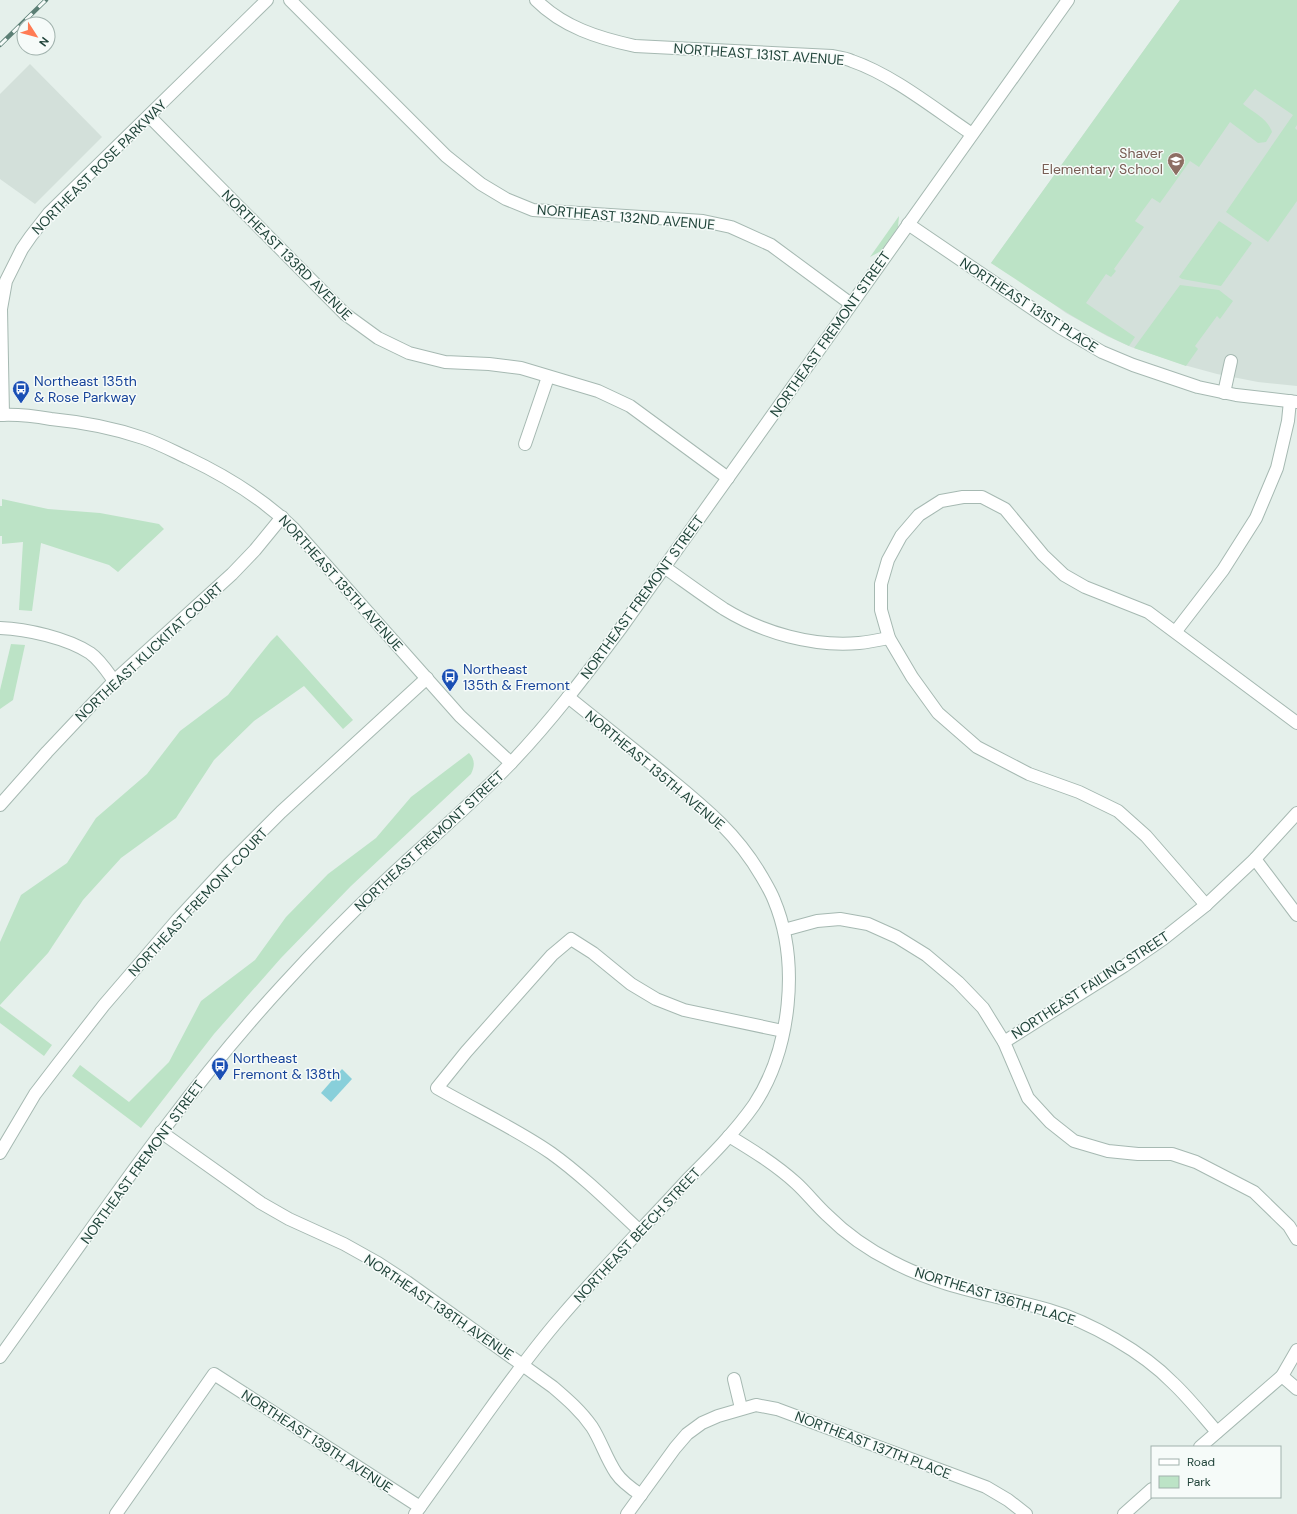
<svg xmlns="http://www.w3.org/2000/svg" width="1297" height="1514" font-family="'DM Sans',sans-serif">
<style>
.built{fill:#d3e0da}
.green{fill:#bce3c6}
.water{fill:#88cfda}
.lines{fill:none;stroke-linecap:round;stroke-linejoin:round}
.minor-casing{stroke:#a6b9b2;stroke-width:14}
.minor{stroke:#fff;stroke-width:12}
.rail-casing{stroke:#5c7f75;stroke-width:4.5}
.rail{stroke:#f6fbf9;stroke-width:3;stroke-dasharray:9;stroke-linecap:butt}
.labels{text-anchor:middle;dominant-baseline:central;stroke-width:3;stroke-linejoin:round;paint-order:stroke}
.street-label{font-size:14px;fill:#21443a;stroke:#f6fbf9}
.education-label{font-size:14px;fill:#785e54;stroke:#f6fbf9;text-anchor:end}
.transit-label{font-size:14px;fill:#164399;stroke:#f6fbf9;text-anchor:start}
</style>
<rect width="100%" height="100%" fill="#e5f0eb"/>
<g class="built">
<polygon points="1180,0 1297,0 1297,386 1258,382 1217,374 1184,365 1131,347 1107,336 1066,313 1021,281 991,263"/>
<polygon points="30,64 102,137 35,204 0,179 0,94"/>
</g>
<g class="green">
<path d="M1180 0H1297V125L1295 128 1297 130V201L1268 242 1226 212 1293 115 1255 89 1243 104C1253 112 1268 119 1272 132L1266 142 1258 143 1230 122 1199 167 1190 161 1160 203 1152 198 1135 221 1144 227 1114 269 1116 271 1111 277 1106 274 1086 303 1135 337 1129 346C1080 324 1037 293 991 263Z"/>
<polygon points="899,216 898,227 881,251 870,257"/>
<polygon points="1219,221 1252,243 1221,286 1182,279 1179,277"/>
<polygon points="1180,285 1219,290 1233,301 1220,319 1217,316 1195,346 1198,349 1186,366 1134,348"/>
<polygon points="2,499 48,509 100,513 159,524 164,529 118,572 109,565 41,543 32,611 19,610 23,542 2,544 2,536 0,536 0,506 2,506"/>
<polygon points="277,635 353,720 343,729 304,686 254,721 214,760 176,818 121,858 83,900 48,953 0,1005 0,942 21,895 67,863 96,818 147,774 180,731 228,695 271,641"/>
<polygon points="11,644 25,645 13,700 0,709 0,690"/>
<path d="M469 753C475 759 475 766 471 774L351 886 281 958 214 1034 141 1128 72 1076 80 1065 129 1102 169 1062 201 1001 255 960 286 917 328 874 376 838 411 797Z"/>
<polygon points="0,1006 52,1045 44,1056 0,1023"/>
</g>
<polygon class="water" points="342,1069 352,1079 331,1102 321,1093"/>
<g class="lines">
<defs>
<g id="minor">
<polyline points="290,0 446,156 481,184 506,199 533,210 703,221 731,227 771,245 851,304"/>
<path d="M536 0C563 27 598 38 635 46L832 56C838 57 846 58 852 61 893 75 936 110 972 134"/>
<polyline points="149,116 345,314 378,338 409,353 445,362 489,364 521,368 598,391 630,406 728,478"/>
<polyline points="908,224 1061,328 1102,352 1133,365 1198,387 1236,395 1297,402"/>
<polyline points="1224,393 1231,361"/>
<path d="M0 415C17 414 34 416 51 419 82 422 114 428 143 438 158 443 173 451 188 458 226 476 262 498 293 528L460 716 511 763"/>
<polyline points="3,415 1,309 6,281 22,249 31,236 49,213 267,0"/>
<polyline points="525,444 548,377"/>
<path d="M664 567C684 581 704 596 724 609 763 633 813 647 859 643 869 642 879 640 889 638"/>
<path d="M0 628C27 629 67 638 90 653 100 660 107 671 114 681"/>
<polyline points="1176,631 1223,570 1256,518 1277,468 1288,421 1290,401"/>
<polyline points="0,805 47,752 114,681 232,574 255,550 282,517"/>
<polyline points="1255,859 1297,915"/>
<polyline points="1206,905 1146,836 1118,811 1079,792 1029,774 977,747 938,713 912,677 889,638 881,610 881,584 888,560 901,536 919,515 941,501 963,497 982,497 1005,509 1043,555 1064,575 1085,587 1148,612 1297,723"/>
<polyline points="784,930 817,921 840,919 868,924 897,937 926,955 958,982 983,1008 1004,1042 1028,1098 1050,1122 1074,1141 1108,1151 1138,1154 1172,1154 1196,1162 1254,1192 1289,1226 1297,1239"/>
<polyline points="1004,1042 1124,966 1163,939 1206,905 1255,859 1297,813"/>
<path d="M161 1132 261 1203 289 1219 344 1244 378 1263 407 1282 553 1387C567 1399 581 1411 592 1427 601 1441 606 1458 616 1473 622 1482 632 1489 641 1495"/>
<path d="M729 1136C752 1150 775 1164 796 1183 807 1193 816 1205 827 1215 846 1234 869 1250 893 1262 942 1288 996 1295 1049 1310 1090 1322 1143 1352 1173 1383 1189 1398 1203 1416 1217 1432"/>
<polyline points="0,1153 35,1094 58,1064 104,1005 178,919 228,865 281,812 427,678"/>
<path d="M640 1231C611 1204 583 1176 551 1153 515 1128 475 1110 437 1088L466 1052 552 955 571 939 593 953 631 984 656 999 684 1010 783 1031"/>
<path d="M0 1357C91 1231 177 1100 283 985 314 951 347 917 381 885 424 844 470 806 511 763 551 721 586 675 621 628L1068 0"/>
<polyline points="1282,1376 1297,1389"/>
<polyline points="734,1379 741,1408"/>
<polyline points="1200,1447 1282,1376 1297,1350"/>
<polyline points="116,1514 214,1374 420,1507"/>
<path d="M415 1514C439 1480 464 1446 488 1412 511 1380 535 1347 561 1317 601 1270 646 1225 688 1179 711 1156 735 1132 754 1105 791 1049 800 962 774 900 771 892 766 884 762 877 735 830 699 803 658 769 628 745 598 721 568 697"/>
<polyline points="627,1514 675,1448 687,1434 702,1423 718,1416 756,1405 777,1409 986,1487 1008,1500 1026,1514"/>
<polyline points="1124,1514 1152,1489"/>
</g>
</defs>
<use href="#minor" class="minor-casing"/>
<use href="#minor" class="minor"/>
<defs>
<polyline id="rail" points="0,45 46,0"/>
</defs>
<use href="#rail" class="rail-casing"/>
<use href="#rail" class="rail"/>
</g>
<defs>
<symbol id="school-pin" viewBox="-11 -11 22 30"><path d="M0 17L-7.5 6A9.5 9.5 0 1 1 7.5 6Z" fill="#8d6e63" stroke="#f6fbf9"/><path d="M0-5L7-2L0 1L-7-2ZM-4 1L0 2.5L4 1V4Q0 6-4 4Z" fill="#fff"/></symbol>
<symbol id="bus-pin" viewBox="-11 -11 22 30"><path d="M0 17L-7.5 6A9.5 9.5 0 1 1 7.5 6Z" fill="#1a4fb4" stroke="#f6fbf9"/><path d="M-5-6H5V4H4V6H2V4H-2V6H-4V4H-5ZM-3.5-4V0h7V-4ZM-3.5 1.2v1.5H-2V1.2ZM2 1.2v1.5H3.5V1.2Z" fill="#fff"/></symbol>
</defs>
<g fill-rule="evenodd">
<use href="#school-pin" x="1166" y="151" width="20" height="27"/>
<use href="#bus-pin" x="11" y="379" width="20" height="27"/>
<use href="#bus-pin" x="440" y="667" width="20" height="27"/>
<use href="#bus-pin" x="210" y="1056" width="20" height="27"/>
</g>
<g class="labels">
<g class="street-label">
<text transform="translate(759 54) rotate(4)">NORTHEAST 131ST AVENUE</text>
<text transform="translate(99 167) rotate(-45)">NORTHEAST ROSE PARKWAY</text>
<text transform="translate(626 217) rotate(5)">NORTHEAST 132ND AVENUE</text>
<text transform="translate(287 255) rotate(45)">NORTHEAST 133RD AVENUE</text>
<text transform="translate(1029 305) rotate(33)">NORTHEAST 131ST PLACE</text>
<text transform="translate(830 334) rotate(-55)">NORTHEAST FREMONT STREET</text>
<text transform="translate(341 583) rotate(48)">NORTHEAST 135TH AVENUE</text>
<text transform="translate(642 597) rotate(-54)">NORTHEAST FREMONT STREET</text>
<text transform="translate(149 652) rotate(-43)">NORTHEAST KLICKITAT COURT</text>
<text transform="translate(655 770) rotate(40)">NORTHEAST 135TH AVENUE</text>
<text transform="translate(429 841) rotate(-43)">NORTHEAST FREMONT STREET</text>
<text transform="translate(198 902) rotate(-47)">NORTHEAST FREMONT COURT</text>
<text transform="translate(1090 985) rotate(-33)">NORTHEAST FAILING STREET</text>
<text transform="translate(142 1162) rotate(-54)">NORTHEAST FREMONT STREET</text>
<text transform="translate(637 1235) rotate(-47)">NORTHEAST BEECH STREET</text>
<text transform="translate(995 1296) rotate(17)">NORTHEAST 136TH PLACE</text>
<text transform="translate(439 1307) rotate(34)">NORTHEAST 138TH AVENUE</text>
<text transform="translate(317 1441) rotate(33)">NORTHEAST 139TH AVENUE</text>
<text transform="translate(873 1445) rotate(21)">NORTHEAST 137TH PLACE</text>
</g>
<g class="education-label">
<text x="1163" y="153">Shaver<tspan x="1163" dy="16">Elementary School</tspan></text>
</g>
<g class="transit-label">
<text x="34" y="381">Northeast 135th<tspan x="34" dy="16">&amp; Rose Parkway</tspan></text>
<text x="463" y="669">Northeast<tspan x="463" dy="16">135th &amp; Fremont</tspan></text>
<text x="233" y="1058">Northeast<tspan x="233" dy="16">Fremont &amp; 138th</tspan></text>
</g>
</g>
<rect x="1151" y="1446" width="130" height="52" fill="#f6fbf9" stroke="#a1b2ad"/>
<rect x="1159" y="1459" width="20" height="6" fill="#ffffff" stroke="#a1b2ad"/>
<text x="1187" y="1466" font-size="12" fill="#21443a">Road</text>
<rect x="1159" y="1476" width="20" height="12" fill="#bce3c6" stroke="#a1b2ad"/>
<text x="1187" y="1486" font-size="12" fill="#21443a">Park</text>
<g transform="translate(36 36) rotate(126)"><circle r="19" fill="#f6fbf9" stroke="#a1b2ad"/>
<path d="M0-3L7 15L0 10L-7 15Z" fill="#ff7b54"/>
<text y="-6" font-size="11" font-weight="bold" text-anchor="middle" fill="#21443a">N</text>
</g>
</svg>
